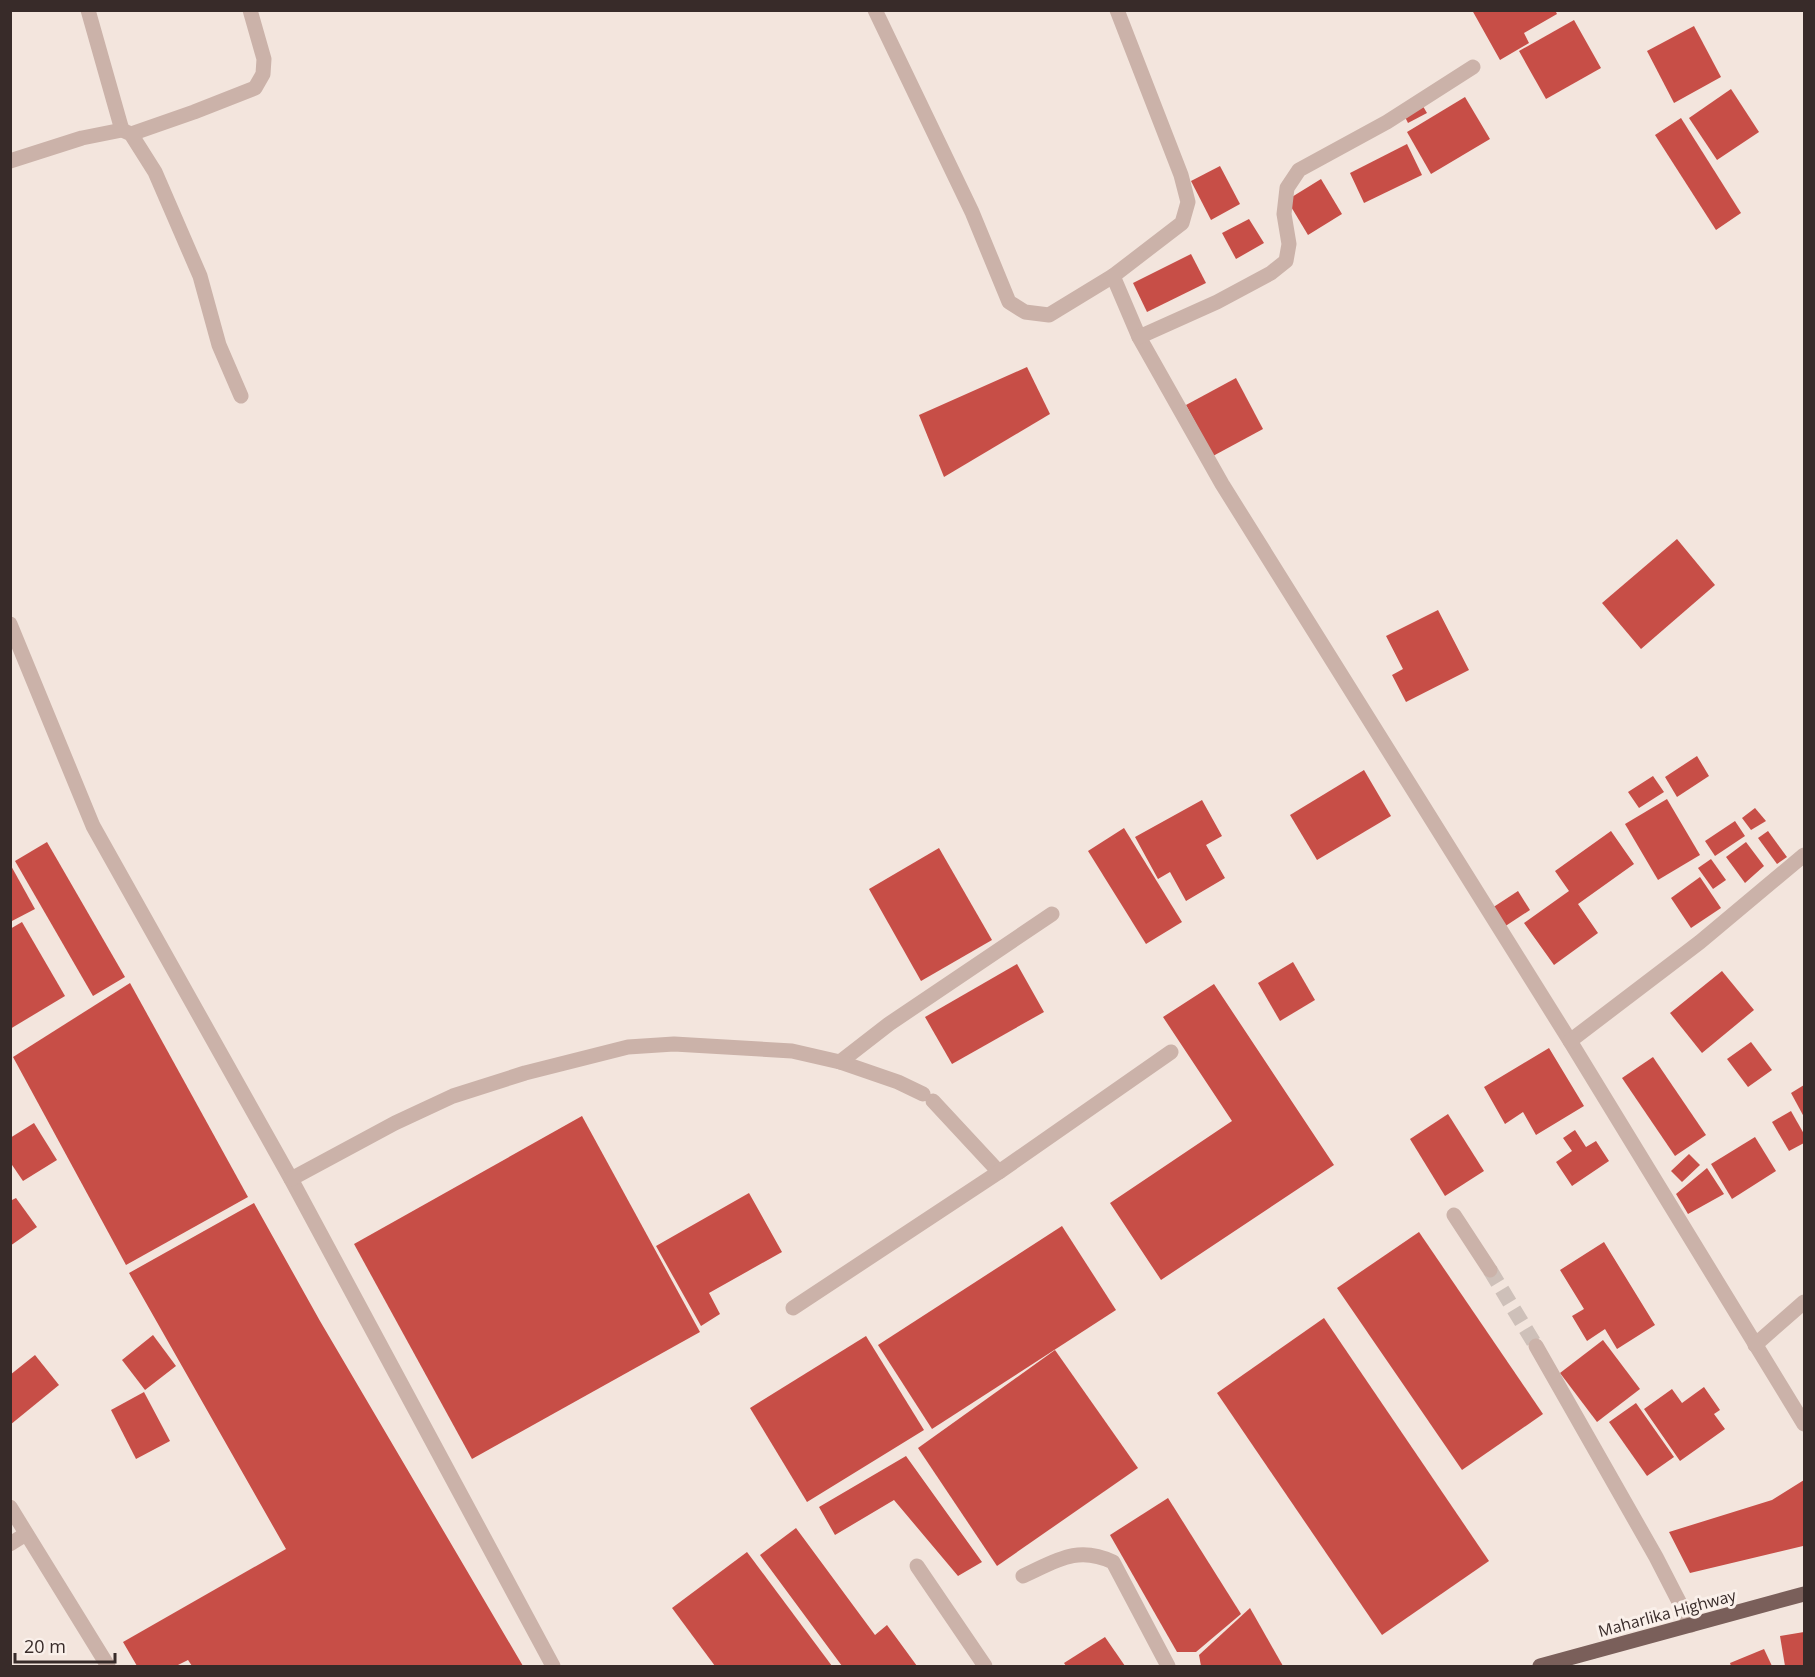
<svg xmlns="http://www.w3.org/2000/svg" width="1815" height="1677" font-family="'Open Sans',sans-serif">
<style>
.building{fill:#c74e47}
.lines{fill:none;stroke-linecap:round;stroke-linejoin:round}
.minor-tunnel{stroke:#cec0b9;stroke-width:15;stroke-dasharray:15 8;stroke-linecap:butt}
.minor{stroke:#cbb2a9;stroke-width:15}
.major{stroke:#7a5f5a;stroke-width:15}
.labels{text-anchor:middle;dominant-baseline:central;stroke-width:6;stroke-linejoin:round;paint-order:stroke}
.street-label{font-size:16px;fill:#382b29;stroke:#faf0ea}
</style>
<rect width="100%" height="100%" fill="#f3e5dd"/>
<g class="building">
<polygon points="1472,10 1555,10 1557,14 1524,33 1529,43 1500,60"/>
<polygon points="1574,20 1601,68 1546,99 1519,51"/>
<polygon points="1694,26 1721,77 1674,103 1647,51"/>
<polygon points="1731,89 1759,132 1717,160 1689,118"/>
<polygon points="1465,97 1490,139 1431,174 1407,132"/>
<polygon points="1421,103 1427,113 1408,123 1404,115"/>
<polygon points="1681,118 1741,213 1716,230 1655,135"/>
<polygon points="1407,144 1422,175 1364,203 1350,173"/>
<polygon points="1220,166 1240,204 1211,220 1191,181"/>
<polygon points="1321,179 1342,214 1308,235 1287,200"/>
<polygon points="1249,219 1264,243 1236,259 1222,233"/>
<polygon points="1191,254 1206,283 1147,312 1133,283"/>
<polygon points="1027,367 1050,414 944,477 919,415"/>
<polygon points="1236,378 1263,429 1213,456 1186,405"/>
<polygon points="1677,539 1715,585 1641,649 1602,603"/>
<polygon points="1438,610 1469,670 1406,702 1392,675 1403,669 1386,636"/>
<polygon points="1697,756 1709,776 1677,797 1665,777"/>
<polygon points="1364,770 1391,816 1317,860 1290,815"/>
<polygon points="1653,776 1664,792 1639,808 1628,792"/>
<polygon points="1667,799 1700,855 1658,880 1625,824"/>
<polygon points="1202,800 1222,836 1206,845 1225,878 1186,901 1170,872 1158,879 1135,837"/>
<polygon points="1755,808 1766,821 1751,830 1742,818"/>
<polygon points="1735,821 1745,836 1715,856 1705,841"/>
<polygon points="1124,828 1182,922 1146,944 1088,851"/>
<polygon points="1611,831 1634,864 1578,904 1598,933 1554,965 1524,923 1569,891 1555,871"/>
<polygon points="1768,831 1787,857 1777,864 1758,838"/>
<polygon points="47,842 125,977 93,996 15,861"/>
<polygon points="1746,842 1764,866 1745,883 1726,857"/>
<polygon points="939,848 992,940 921,981 869,889"/>
<polygon points="1711,859 1726,880 1713,889 1698,868"/>
<polygon points="10,864 35,909 10,922"/>
<polygon points="1700,877 1721,908 1691,928 1671,898"/>
<polygon points="1518,891 1530,910 1504,927 1492,908"/>
<polygon points="22,922 65,996 10,1029 10,929"/>
<polygon points="1293,962 1315,1000 1280,1021 1258,983"/>
<polygon points="1017,964 1044,1012 952,1064 925,1017"/>
<polygon points="1722,971 1754,1010 1702,1053 1670,1013"/>
<polygon points="130,983 248,1197 126,1265 13,1057"/>
<polygon points="1214,984 1334,1165 1161,1280 1110,1203 1232,1121 1163,1017"/>
<polygon points="1751,1042 1772,1070 1748,1087 1727,1059"/>
<polygon points="1549,1048 1584,1106 1536,1135 1523,1112 1505,1124 1484,1087"/>
<polygon points="1653,1057 1706,1135 1675,1156 1622,1078"/>
<polygon points="1804,1085 1804,1117 1791,1093"/>
<polygon points="1791,1111 1804,1134 1804,1143 1789,1151 1772,1122"/>
<polygon points="1448,1114 1484,1171 1445,1196 1410,1139"/>
<polygon points="582,1116 700,1332 472,1459 354,1244"/>
<polygon points="34,1123 57,1160 23,1181 10,1162 10,1138"/>
<polygon points="1575,1130 1586,1147 1596,1141 1609,1161 1572,1186 1556,1162 1572,1151 1563,1138"/>
<polygon points="1755,1137 1776,1171 1732,1199 1711,1164"/>
<polygon points="1689,1154 1700,1165 1682,1182 1671,1171"/>
<polygon points="1707,1168 1724,1194 1688,1214 1676,1194"/>
<polygon points="749,1193 782,1252 709,1293 720,1314 701,1326 656,1246"/>
<polygon points="16,1198 37,1227 10,1246 10,1201"/>
<polygon points="254,1203 320,1321 523,1666 192,1666 188,1660 176,1666 137,1666 123,1642 286,1549 129,1273"/>
<polygon points="1062,1226 1116,1310 932,1429 878,1345"/>
<polygon points="1419,1232 1543,1414 1462,1470 1337,1288"/>
<polygon points="1604,1242 1655,1325 1617,1349 1605,1329 1587,1341 1572,1316 1584,1309 1560,1270"/>
<polygon points="1324,1318 1489,1561 1382,1635 1217,1393"/>
<polygon points="153,1335 176,1366 145,1390 122,1360"/>
<polygon points="866,1336 924,1430 807,1502 750,1408"/>
<polygon points="1603,1340 1640,1389 1597,1422 1560,1373"/>
<polygon points="1055,1350 1138,1468 997,1566 918,1448"/>
<polygon points="35,1355 59,1385 10,1425 10,1375"/>
<polygon points="1704,1387 1720,1410 1714,1414 1725,1429 1680,1461 1644,1409 1672,1389 1682,1403"/>
<polygon points="144,1392 170,1441 136,1459 111,1410"/>
<polygon points="1636,1403 1674,1457 1647,1476 1609,1422"/>
<polygon points="906,1456 982,1562 958,1576 894,1500 835,1535 819,1507"/>
<polygon points="1804,1480 1803,1546 1690,1573 1669,1532 1772,1500"/>
<polygon points="1168,1498 1241,1614 1196,1652 1177,1652 1110,1535"/>
<polygon points="796,1528 875,1635 887,1625 917,1666 842,1666 760,1555"/>
<polygon points="747,1552 832,1666 715,1666 672,1608"/>
<polygon points="1250,1608 1283,1666 1201,1666 1199,1655"/>
<polygon points="1804,1632 1804,1666 1785,1666 1780,1636"/>
<polygon points="1105,1637 1125,1666 1066,1666 1064,1663"/>
<polygon points="1764,1649 1772,1666 1731,1666 1730,1663"/>
</g>
<g class="lines">
<polyline class="minor-tunnel" points="1490,1270 1536,1346"/>
<g class="minor">
<polyline points="88,10 122,130"/>
<polyline points="875,10 972,212 1009,302 1025,312 1049,315 1113,276"/>
<polyline points="1117,10 1181,175 1188,202 1182,223 1113,276 1139,337 1222,484 1570,1041 1804,1424"/>
<polyline points="131,134 194,112 255,88 263,74 264,59 250,10"/>
<polyline points="10,161 82,138 122,130 131,134 155,172 200,276 219,345 241,396"/>
<polyline points="1139,337 1217,302 1271,273 1286,261 1289,244 1284,214 1287,188 1299,170 1387,122 1473,67"/>
<polyline points="10,624 93,826 291,1179 553,1666"/>
<polyline points="1570,1041 1700,942 1804,855"/>
<polyline points="840,1062 889,1024 1052,914"/>
<polyline points="933,1101 999,1172"/>
<polyline points="291,1179 395,1123 453,1096 525,1073 628,1047 674,1044 792,1051 840,1062 898,1082 923,1094"/>
<polyline points="1454,1215 1490,1270"/>
<polyline points="793,1308 999,1172 1171,1052"/>
<polyline points="1755,1345 1804,1302"/>
<polyline points="1536,1346 1656,1557 1691,1625"/>
<polyline points="10,1507 108,1666"/>
<polyline points="10,1544 26,1534"/>
<polyline points="917,1566 985,1666"/>
<path d="M1023 1576C1056 1561 1077 1545 1113 1562L1168 1666"/>
</g>
<polyline class="major" points="1540,1666 1804,1594"/>
</g>
<g class="labels">
<g class="street-label">
<text transform="translate(1667 1613) rotate(-15)">Maharlika Highway</text>
</g>
</g>
<rect width="1815" height="1677" fill="none" stroke="#382b29" stroke-width="24"/>
<path d="M15 1653v9h100v-9" fill="none" stroke="#382b29" stroke-width="3"/>
<text x="24" y="1653" font-size="18" fill="#382b29" stroke="#faf0ea" stroke-width="4.5" paint-order="stroke">20 m</text>
</svg>
